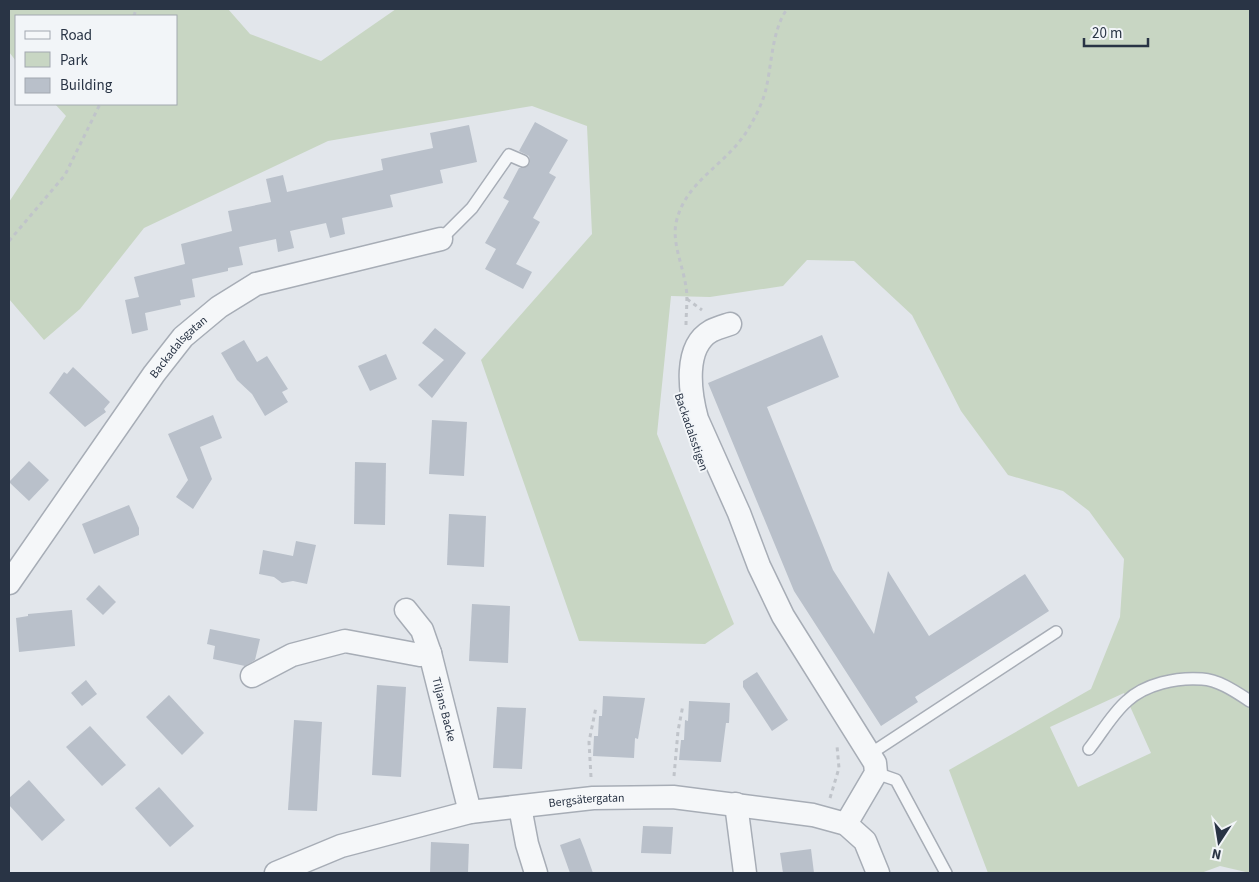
<svg xmlns="http://www.w3.org/2000/svg" width="1259" height="882" font-family="'Source Sans 3',sans-serif">
<style>
.green{fill:#c8d6c3;fill-rule:evenodd}
.building{fill:#b9c0ca}
.lines{fill:none;stroke-linecap:round;stroke-linejoin:round}
.service-casing{stroke:#a7adb6;stroke-width:14}
.minor-casing{stroke:#a7adb6;stroke-width:25}
.path{stroke:#c0c4ca;stroke-width:3;stroke-dasharray:4 4;stroke-linecap:butt}
.service{stroke:#f5f7f9;stroke-width:11}
.minor{stroke:#f5f7f9;stroke-width:22}
.labels{text-anchor:middle;dominant-baseline:central;stroke-width:4;stroke-linejoin:round;paint-order:stroke}
.street-label{font-size:12px;fill:#293445;stroke:#f2f5f8}
</style>
<rect width="100%" height="100%" fill="#e2e6eb"/>
<path class="green" d="M9 9H228L250 34 321 61 396 9H1250V873L1220 866 1201 873H988L949 770 1091 689 1120 617 1124 559 1089 511 1063 491 1008 475 961 411 912 315 854 261 807 260 783 286 710 297 671 296 657 434 734 624 705 644 579 641 481 360 592 234 587 126 532 106 328 141 144 228 80 309 44 340 9 299V202L66 116 55 104H176V16H16V61L9 52ZM1124 693 1151 753 1078 787 1050 727Z"/>
<g class="building">
<polygon points="535,122 568,140 549,173 556,177 533,218 540,222 516,264 532,272 523,289 485,269 496,249 485,243 509,201 503,198 519,168 524,168 530,163 529,156 519,151"/>
<polygon points="469,125 477,162 440,170 443,183 390,195 393,207 342,218 345,234 330,238 326,223 290,231 294,248 278,252 276,239 239,247 243,265 228,268 228,271 192,279 195,297 180,300 181,305 145,313 148,330 132,334 125,300 139,297 134,277 185,264 181,244 232,231 228,211 271,202 266,179 283,175 287,192 383,170 381,159 433,148 430,133"/>
<polygon points="435,328 466,353 432,398 418,385 444,360 422,343"/>
<polygon points="822,335 839,377 767,407 833,570 874,634 888,571 929,636 1025,574 1049,611 915,697 918,702 881,726 794,591 708,383"/>
<polygon points="244,340 257,362 267,356 288,389 282,392 288,402 265,416 252,394 237,380 221,353"/>
<polygon points="386,354 397,379 370,391 358,366"/>
<polygon points="73,367 110,402 104,409 106,412 85,427 49,393 64,372 67,374"/>
<polygon points="213,415 222,438 200,447 212,479 193,509 176,497 188,480 168,434"/>
<polygon points="432,420 467,422 464,476 429,474"/>
<polygon points="29,461 49,480 29,501 9,482"/>
<polygon points="355,462 386,463 385,525 354,524"/>
<polygon points="129,505 139,528 139,535 94,554 82,524"/>
<polygon points="449,514 486,516 484,567 447,565"/>
<polygon points="296,541 316,545 307,584 293,581 282,583 274,577 259,574 263,550 293,556"/>
<polygon points="99,585 116,602 103,615 86,599"/>
<polygon points="472,604 510,606 508,663 469,661"/>
<polygon points="72,610 75,646 19,652 16,618 28,616 28,614"/>
<polygon points="210,629 260,639 255,660 245,666 213,659 215,646 207,644"/>
<polygon points="757,672 788,720 772,731 743,687 743,681"/>
<polygon points="86,680 97,694 82,706 71,693"/>
<polygon points="377,685 406,687 401,777 372,775"/>
<polygon points="169,695 204,733 182,755 146,717"/>
<polygon points="603,696 645,698 638,739 635,738 634,758 593,756 594,736 598,736 599,716 602,716"/>
<polygon points="689,701 730,703 729,723 726,723 721,762 679,760 681,740 684,740 685,720 688,721"/>
<polygon points="497,707 526,708 522,769 493,768"/>
<polygon points="294,720 322,722 317,811 288,810"/>
<polygon points="90,726 126,765 102,786 66,747"/>
<polygon points="29,780 65,820 42,841 9,805 9,798"/>
<polygon points="159,787 194,826 170,847 135,808"/>
<polygon points="643,826 673,827 671,854 641,853"/>
<polygon points="580,838 584,848 593,873 570,873 560,845"/>
<polygon points="431,842 469,844 468,873 430,873"/>
<polygon points="811,849 814,873 783,873 780,853"/>
</g>
<g class="lines">
<defs>
<g id="service">
<polyline points="441,239 472,208 509,155 523,161"/>
<path d="M1089 749C1101 734 1112 714 1127 701 1145 684 1177 677 1202 679 1219 680 1236 692 1250 701"/>
<polyline points="870,754 1056,632"/>
<polyline points="876,773 896,780 946,873"/>
</g>
<g id="minor">
<path d="M730 324C724 326 717 328 711 331 683 347 690 393 697 419L739 513 759 566 783 616 875 763 876 773 846 824"/>
<path id="s1" d="M9 583 154 374 183 337 219 307 256 284 441 239"/>
<path id="s2" d="M406 610 422 630 430 653 470 812"/>
<polyline points="252,676 292,655 345,641 420,655 430,653"/>
<polyline points="736,804 745,873"/>
<polyline points="520,807 527,844 536,873"/>
<path id="s3" d="M276 873 341 846 470 812 593 798 673 797 813 815 846 824 865 841 878 873"/>
</g>
</defs>
<use href="#service" class="service-casing"/>
<use href="#minor" class="minor-casing"/>
<g class="path">
<polyline points="134,16 136,9"/>
<polyline points="9,241 65,175 100,104"/>
<polyline points="687,299 702,310"/>
<path d="M686 325C686 312 688 299 686 287 683 266 672 243 676 223 685 181 726 165 747 131 754 120 761 106 765 93 772 67 771 32 787 9"/>
<polyline points="674,776 678,731 683,705"/>
<polyline points="591,777 589,742 596,707"/>
<polyline points="830,798 839,768 837,746"/>
</g>
<use href="#service" class="service"/>
<use href="#minor" class="minor"/>
</g>
<g class="labels">
<g class="street-label">
<text stroke="none"><textPath href="#s1" startOffset="291">Backadalsgatan</textPath></text>
<text transform="translate(691 432) rotate(71)">Backadalsstigen</text>
<text stroke="none"><textPath href="#s2" startOffset="108">Tiljans Backe</textPath></text>
<text stroke="none"><textPath href="#s3" startOffset="321">Bergsätergatan</textPath></text>
</g>
</g>
<rect width="1259" height="882" fill="none" stroke="#293445" stroke-width="20"/>
<rect x="15" y="15" width="162" height="90" fill="#f2f5f8" stroke="#a2a8b0"/>
<rect x="25" y="31" width="25" height="8" fill="#f5f7f9" stroke="#a2a8b0"/>
<text x="60" y="40" font-size="15" fill="#293445">Road</text>
<rect x="25" y="52" width="25" height="15" fill="#c8d6c3" stroke="#a2a8b0"/>
<text x="60" y="65" font-size="15" fill="#293445">Park</text>
<rect x="25" y="78" width="25" height="15" fill="#b9c0ca" stroke="#a2a8b0"/>
<text x="60" y="90" font-size="15" fill="#293445">Building</text>
<g transform="translate(1219 842) rotate(192)" stroke="#f2f5f8" stroke-width="4" paint-order="stroke">
<path d="M0-4L9 19L0 12L-9 19Z" fill="#293445"/>
<text y="-8" font-size="14" font-weight="bold" text-anchor="middle" fill="#293445">N</text>
</g>
<path d="M1084 38v8h64v-8" fill="none" stroke="#293445" stroke-width="2.5"/>
<text x="1092" y="38" font-size="15" fill="#293445" stroke="#f2f5f8" stroke-width="4" paint-order="stroke">20 m</text>
</svg>
